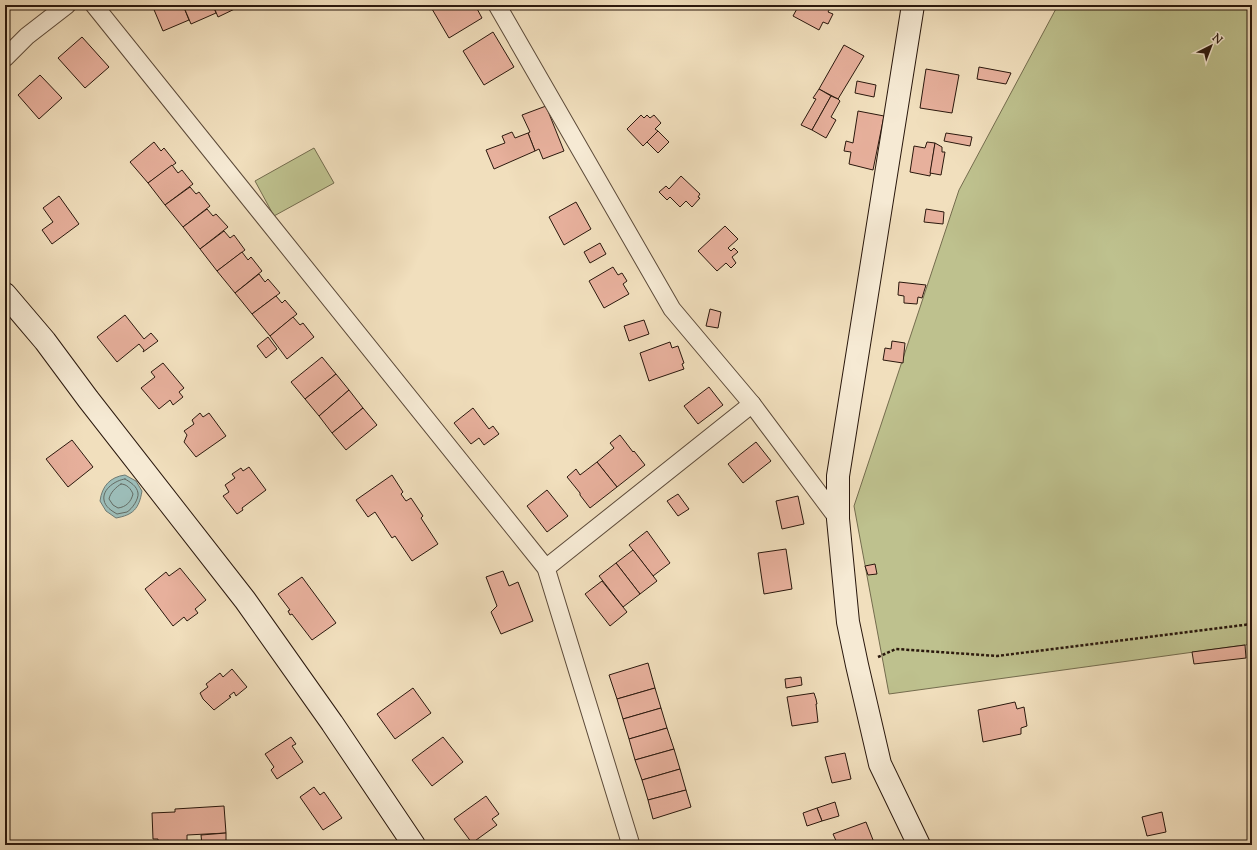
<svg xmlns="http://www.w3.org/2000/svg" width="1257" height="850" font-family="'Sorts Mill Goudy',serif">
<style>
.green{fill:#bec18e;stroke:#746c4e}
.water{fill:#9cbcb7;stroke:#6e7a73}
.lines{fill:none;stroke-linecap:round;stroke-linejoin:round}
.shore{stroke:#636a62;stroke-width:1}
.building{fill:#e7b09c;stroke:#2a180d}
.street-casing{stroke:#5c4a39;stroke-width:19}
.secondary-casing{stroke:#2a180d;stroke-width:24}
.path{stroke:#2a180d;stroke-width:2.5;stroke-dasharray:3 2;stroke-linecap:butt}
.street{stroke:#f6ead4;stroke-width:17}
.secondary{stroke:#f6ead4;stroke-width:22}
</style>
<rect width="100%" height="100%" fill="#f1dfbd"/>
<filter id="stains"><feTurbulence type="fractalNoise" baseFrequency=".005" numOctaves="4"/><feColorMatrix values="0 0 0 0 .2 0 0 0 0 .09 0 0 0 0 .02 0 0 0 .5 -.17"/></filter>
<radialGradient id="worn" r=".72"><stop offset=".6" stop-color="#630" stop-opacity="0"/><stop offset="1" stop-color="#630" stop-opacity=".3"/></radialGradient>
<g class="green">
<polygon points="1058,5 1252,5 1252,644 889,694 854,506 959,190"/>
<polygon points="314,148 334,183 274,216 255,181"/>
</g>
<path class="water" d="M125 475 136 481 142 491C139 509 133 515 116 518L106 511 100 501C102 486 110 477 125 475Z"/>
<g class="lines">
<g class="shore">
<path d="M125 479C130 482 137 486 138 493 139 499 132 509 127 512 124 513 120 513 117 514 112 511 105 507 104 500 102 489 116 480 125 479Z"/>
<path d="M121 484C127 484 131 489 133 494 131 502 126 507 118 508L113 505 109 499C110 493 116 487 121 484Z"/>
</g>
</g>
<g class="building">
<polygon points="152,5 183,5 189,20 163,31"/>
<polygon points="183,5 213,5 216,13 191,24"/>
<polygon points="213,5 243,5 218,17"/>
<polygon points="243,5 254,5 245,9"/>
<polygon points="430,5 438,5 432,9"/>
<polygon points="438,5 475,5 482,18 449,38 432,9"/>
<polygon points="799,5 832,5 828,12 833,14 828,24 823,22 819,30 793,16"/>
<polygon points="974,5 987,5 986,8"/>
<polygon points="493,32 514,67 484,85 463,51"/>
<polygon points="82,37 109,67 85,88 58,58"/>
<polygon points="844,45 864,56 838,99 819,89"/>
<polygon points="979,67 1011,73 1006,84 977,79"/>
<polygon points="926,69 959,75 952,113 920,108"/>
<polygon points="40,75 62,98 39,119 18,95"/>
<polygon points="857,81 876,85 874,97 855,93"/>
<polygon points="819,89 831,96 812,130 801,125 816,99 813,98"/>
<polygon points="831,96 838,99 840,101 831,117 836,120 826,138 812,130"/>
<polygon points="546,106 564,151 543,159 539,149 535,151 528,133 530,132 522,115"/>
<polygon points="858,111 884,116 873,170 849,164 851,152 844,151 846,141 853,143"/>
<polygon points="641,115 644,118 647,115 650,118 654,115 661,123 655,129 658,131 643,146 627,129"/>
<polygon points="658,131 669,142 658,153 647,142"/>
<polygon points="512,132 515,138 528,133 535,151 494,169 486,150 505,143 502,136"/>
<polygon points="946,133 972,137 970,146 944,141"/>
<polygon points="154,142 161,151 164,148 176,163 148,183 130,162"/>
<polygon points="927,142 935,143 930,176 910,172 914,146 925,148"/>
<polygon points="935,143 942,147 942,152 945,152 941,175 930,173"/>
<polygon points="172,165 178,173 182,170 193,184 165,205 148,183"/>
<polygon points="681,176 700,194 698,197 700,198 692,207 686,201 680,207 670,197 667,200 659,192 666,186 669,189"/>
<polygon points="190,187 196,194 199,192 210,206 183,227 165,205"/>
<polygon points="59,196 79,224 52,244 42,230 53,222 43,208"/>
<polygon points="576,202 591,229 564,245 549,217"/>
<polygon points="207,209 213,216 216,214 228,227 200,249 183,227"/>
<polygon points="926,209 944,212 943,224 924,222"/>
<polygon points="725,226 738,239 728,248 731,251 734,248 738,252 732,257 736,263 731,268 726,263 717,271 698,251"/>
<polygon points="224,231 230,238 234,235 245,250 217,271 200,249"/>
<polygon points="600,243 606,254 590,263 584,252"/>
<polygon points="242,252 248,260 251,257 262,271 235,293 217,271"/>
<polygon points="613,267 618,275 622,273 627,281 623,284 629,294 604,308 589,281"/>
<polygon points="259,274 265,282 268,279 280,293 252,314 235,293"/>
<polygon points="899,282 926,285 922,298 918,297 917,304 904,303 904,296 898,295"/>
<polygon points="276,296 282,303 285,300 297,314 270,336 252,314"/>
<polygon points="710,309 721,312 718,328 706,326"/>
<polygon points="125,315 144,339 151,333 158,341 143,352 144,350 139,344 117,362 97,337"/>
<polygon points="293,317 300,325 303,323 314,337 287,359 270,336"/>
<polygon points="644,320 649,334 629,341 624,326"/>
<polygon points="268,337 277,349 266,358 257,346"/>
<polygon points="892,341 905,343 903,363 883,360 885,348 891,349"/>
<polygon points="670,342 672,348 678,346 684,363 682,364 684,369 649,381 640,353"/>
<polygon points="322,357 336,374 305,399 291,382"/>
<polygon points="163,363 184,388 179,392 183,397 173,405 170,400 159,409 141,388 155,377 151,372"/>
<polygon points="336,374 349,390 319,416 305,399"/>
<polygon points="709,387 723,405 698,424 684,406"/>
<polygon points="349,390 363,408 332,433 319,416"/>
<polygon points="363,408 377,425 346,450 332,433"/>
<polygon points="473,408 489,429 493,426 499,434 484,445 479,438 471,444 454,423"/>
<polygon points="200,413 203,417 209,413 226,436 196,457 184,442 187,435 184,431 194,424 192,420"/>
<polygon points="620,435 633,452 634,451 645,465 617,487 597,462 614,448 610,443"/>
<polygon points="72,440 93,467 68,487 46,459"/>
<polygon points="756,442 771,461 743,483 728,464"/>
<polygon points="597,462 617,487 590,508 580,495 580,493 567,477 576,469 580,475"/>
<polygon points="249,467 266,490 242,508 243,510 237,514 223,496 229,492 225,485 235,478 232,474 241,468 243,471"/>
<polygon points="392,475 403,492 401,494 406,501 411,498 423,516 421,518 438,544 412,561 395,536 392,538 375,512 368,517 356,500"/>
<polygon points="547,490 568,516 547,532 527,506"/>
<polygon points="678,494 689,509 678,516 667,501"/>
<polygon points="798,496 804,524 782,529 776,501"/>
<polygon points="647,531 670,563 653,576 629,545"/>
<polygon points="786,549 792,589 764,594 758,553"/>
<polygon points="633,550 657,581 640,594 616,563"/>
<polygon points="616,563 640,594 623,607 599,576"/>
<polygon points="875,564 877,574 868,575 865,566"/>
<polygon points="180,568 206,600 195,609 198,613 187,621 184,617 173,626 145,589 166,572 169,576"/>
<polygon points="503,571 509,586 518,582 533,621 501,634 491,612 497,606 486,577"/>
<polygon points="302,577 336,623 312,640 292,614 290,615 288,611 290,610 278,594"/>
<polygon points="602,581 627,612 610,626 585,594"/>
<polygon points="1245,645 1246,658 1194,664 1192,652"/>
<polygon points="648,663 655,688 617,699 609,675"/>
<polygon points="232,669 247,687 236,696 234,692 229,696 231,697 214,710 203,699 200,693 208,687 206,684 220,673 223,677"/>
<polygon points="801,677 802,685 786,688 785,679"/>
<polygon points="413,688 431,713 395,739 377,714"/>
<polygon points="655,688 661,708 623,719 617,699"/>
<polygon points="814,693 816,699 817,704 816,704 818,722 792,726 787,697"/>
<polygon points="1015,702 1017,709 1024,707 1027,726 1021,728 1021,734 983,742 978,710"/>
<polygon points="661,708 667,728 629,739 623,719"/>
<polygon points="667,728 674,749 635,760 629,739"/>
<polygon points="291,737 296,744 292,746 303,762 277,779 271,770 274,767 265,754"/>
<polygon points="443,737 463,762 432,786 412,760"/>
<polygon points="674,749 680,769 642,780 635,760"/>
<polygon points="845,753 851,779 832,783 825,757"/>
<polygon points="680,769 686,790 648,800 642,780"/>
<polygon points="314,787 320,795 324,792 342,818 323,830 300,797"/>
<polygon points="686,790 691,807 653,819 648,800"/>
<polygon points="486,796 499,814 492,819 497,825 472,843 454,819"/>
<polygon points="835,802 839,816 822,821 817,808"/>
<polygon points="224,806 226,833 187,835 187,845 158,845 158,839 153,839 152,813 175,812 175,809"/>
<polygon points="817,808 822,821 807,826 803,813"/>
<polygon points="1162,812 1166,832 1147,836 1142,817"/>
<polygon points="866,822 875,845 838,845 833,834"/>
<polygon points="226,833 226,845 202,845 201,835"/>
</g>
<g class="lines">
<defs>
<g id="street">
<polyline points="94,5 546,568 631,845"/>
<polyline points="497,5 672,309 752,404 838,519"/>
<polyline points="5,58 27,36 67,5"/>
<polyline points="546,568 752,404"/>
</g>
<g id="secondary">
<polyline points="913,5 838,476 838,519 848,622 857,665 880,764 919,845"/>
<polyline points="5,294 45,341 88,399 245,600 332,723 414,845"/>
</g>
</defs>
<use href="#street" class="street-casing"/>
<use href="#secondary" class="secondary-casing"/>
<polyline class="path" points="878,657 896,649 997,656 1252,624"/>
<use href="#street" class="street"/>
<use href="#secondary" class="secondary"/>
</g>
<rect width="1257" height="850" fill="none" stroke="#f1dfbd" stroke-width="20"/>
<rect x="6" y="6" width="1245" height="838" fill="none" stroke="#2a180d" stroke-width="2"/>
<rect x="10" y="10" width="1237" height="830" fill="none" stroke="#2a180d"/>
<g transform="translate(1211 46) rotate(42)" stroke="#f6ead4" stroke-width="3" paint-order="stroke">
<path d="M0-3L7 15L0 10L-7 15Z" fill="#2a180d"/>
<text y="-6" font-size="11" font-weight="bold" text-anchor="middle" fill="#2a180d">N</text>
</g>
<rect width="100%" height="100%" filter="url(#stains)"/>
<rect width="100%" height="100%" fill="url(#worn)"/>
</svg>
